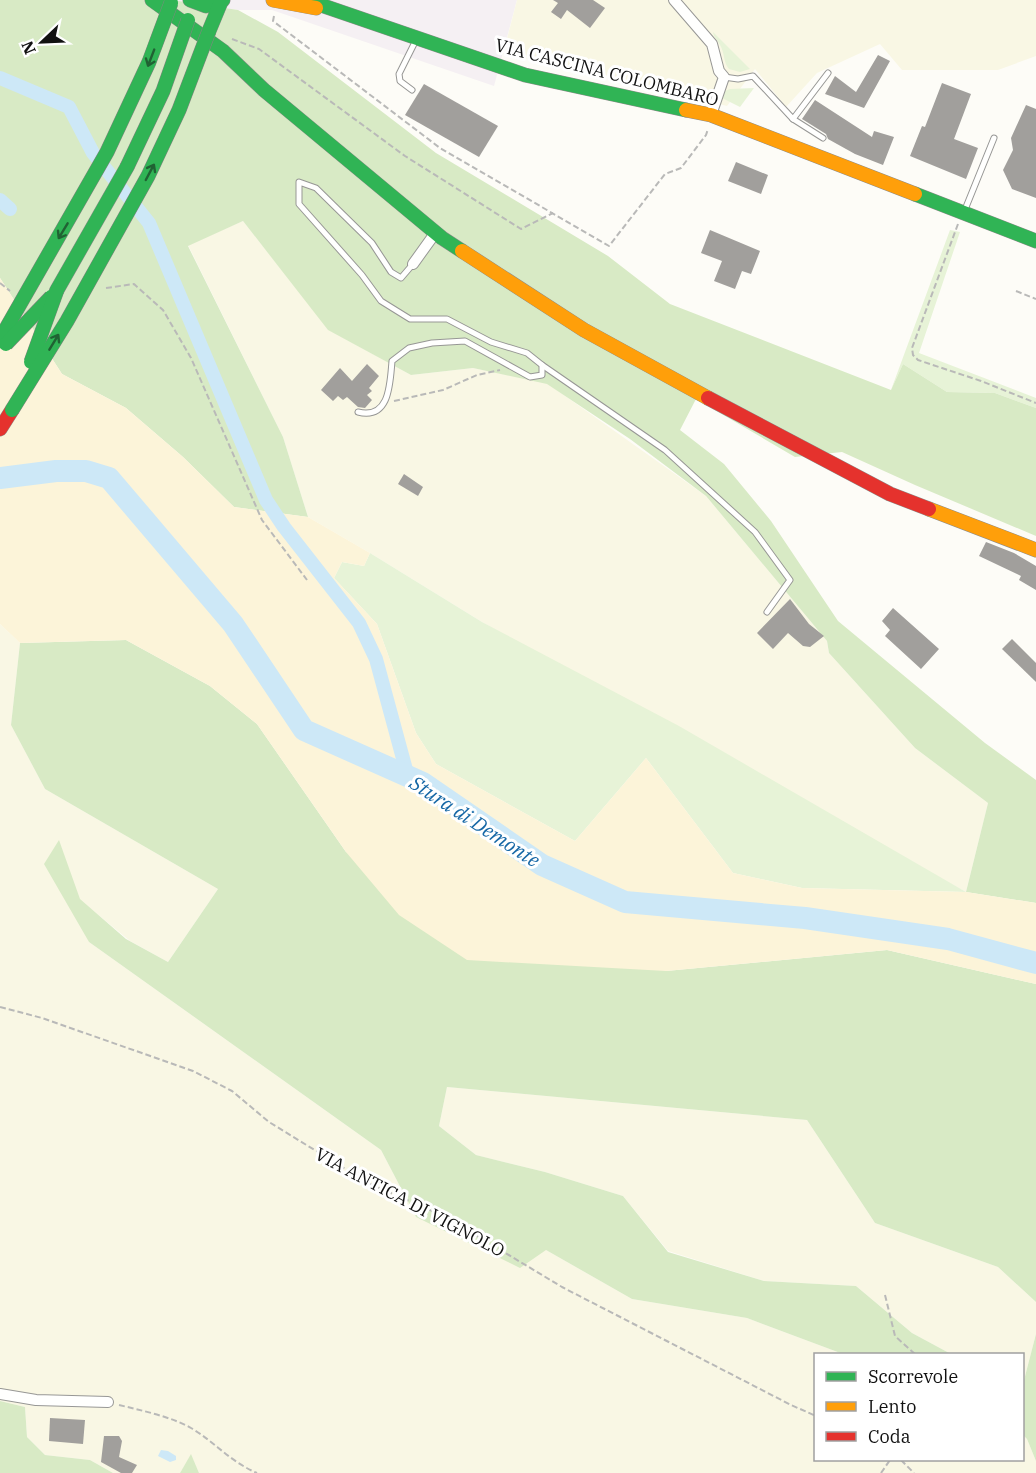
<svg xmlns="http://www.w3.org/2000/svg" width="1036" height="1473" font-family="'IBM Plex Serif',serif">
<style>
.industrial{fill:#f5f0f3}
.farmland{fill:#f9f7e4}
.green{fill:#e7f3d7}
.forest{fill:#d8eac5}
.sand{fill:#fcf4d9}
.water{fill:#cde8f7}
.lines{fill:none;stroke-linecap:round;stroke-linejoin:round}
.canal{stroke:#cde8f7;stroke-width:14}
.river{stroke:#cde8f7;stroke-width:22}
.building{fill:#a19f9c}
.lane-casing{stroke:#979795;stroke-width:7}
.street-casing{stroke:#979795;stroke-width:12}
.fast-casing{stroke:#8e8d8b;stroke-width:15}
.slow-casing{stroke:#8e8d8b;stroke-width:15}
.jam-casing{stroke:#8e8d8b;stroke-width:15}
.path{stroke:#b9b9b8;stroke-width:2;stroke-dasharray:6 3;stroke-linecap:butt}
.lane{stroke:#fffffe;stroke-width:5}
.street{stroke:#fffffe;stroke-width:10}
.fast{stroke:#30b455;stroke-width:14}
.slow{stroke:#ff9f0a;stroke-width:14}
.jam{stroke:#e5322d;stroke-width:14}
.fast-bridge-casing{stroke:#858482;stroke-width:15;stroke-linecap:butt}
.fast-bridge{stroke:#30b455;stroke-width:14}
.oneway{stroke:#206233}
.labels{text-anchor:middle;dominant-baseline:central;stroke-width:6;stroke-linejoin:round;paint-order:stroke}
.street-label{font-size:18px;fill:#111;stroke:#fff}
.water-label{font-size:20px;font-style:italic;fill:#1768a6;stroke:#fff}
</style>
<rect width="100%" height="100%" fill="#fdfcf7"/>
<polygon class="industrial" points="172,0 517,0 494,86 272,10 238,10"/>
<g class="farmland">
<polygon points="517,0 1036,0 1036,56 998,70 902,70 880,44 817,73 786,107 755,69 727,106 612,77 503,54"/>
<polygon points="243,221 329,330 411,375 473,368 547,383 706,496 827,641 829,653 915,748 988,803 966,892 669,730 482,622 370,553 308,517 283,437 188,245"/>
<polygon points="0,624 20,643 11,725 45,789 218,889 168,962 130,941 79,899 59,841 89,942 381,1150 416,1217 546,1250 632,1299 747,1318 843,1354 816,1354 816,1460 1022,1460 1023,1435 1027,1439 1036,1461 1036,1473 199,1473 191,1455 180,1473 113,1473 90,1460 45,1455 27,1437 25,1407 0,1401"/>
<polygon points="447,1087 807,1120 875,1223 998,1267 1036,1302 1036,1334 1023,1384 1022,1354 951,1354 912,1333 856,1286 764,1281 668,1251 623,1196 545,1172 476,1155 439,1126"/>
</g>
<g class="green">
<path d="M713 32 750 69 740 72 729 69C723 62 725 53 720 45 717 39 714 38 713 32Z"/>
<polygon points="754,88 740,107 722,98 725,91 730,89"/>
<polygon points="950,230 960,232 919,353 1036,398 1036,408 995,393 947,392 903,364 891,390"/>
<polygon points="370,553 482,622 679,726 966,892 802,888 733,873 646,758 575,841 436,764 416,733 377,624 334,578 342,562 364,566"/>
</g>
<g class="forest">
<polygon points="0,0 172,0 238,10 278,32 436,153 608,256 670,304 891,390 903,364 947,392 995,393 1036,408 1036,536 915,485 842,452 795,457 696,399 680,430 724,464 771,521 838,621 985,743 1036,780 1036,903 966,892 988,803 915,748 829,653 827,641 706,496 630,439 547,384 473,368 411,375 328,330 243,221 188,246 283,437 308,517 234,507 183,457 126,408 62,374 0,278"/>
<polygon points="126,640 210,686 257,724 346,852 666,971 887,950 1036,984 1036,1302 998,1267 875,1223 807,1120 447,1087 439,1126 476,1155 545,1172 623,1196 668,1252 764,1281 856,1286 912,1333 951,1354 843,1354 747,1318 632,1299 546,1250 520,1268 416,1217 381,1150 89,942 44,864 59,840 80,899 126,939 168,962 218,889 45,789 11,725 20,643"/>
<polygon points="1036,1334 1036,1461 1027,1439 1023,1435 1023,1384"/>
<polygon points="0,1401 25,1407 27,1437 45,1455 90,1460 113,1473 0,1473"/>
<polygon points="191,1454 199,1473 180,1473"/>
</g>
<polygon class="sand" points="0,278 62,374 126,408 183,457 234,507 308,517 370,553 364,566 342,562 334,578 377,624 416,733 436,764 575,841 646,758 733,873 802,888 966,892 1036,903 1036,984 887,950 666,971 467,960 399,915 346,852 257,724 210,686 126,640 20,643 0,624"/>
<polygon class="water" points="161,1450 168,1451 176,1456 176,1460 170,1462 158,1456"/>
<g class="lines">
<g class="canal">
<polyline points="0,78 69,107 93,153 149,223 266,500 284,527 359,623 376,659 408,777"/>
<polyline points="0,200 10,209"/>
</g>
<polyline class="river" points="0,478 56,471 86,471 109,478 233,624 304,730 423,783 542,865 625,902 805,918 948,939 1036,963"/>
</g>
<g class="building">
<polygon points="553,0 593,0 605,8 590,28 567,10 561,19 551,12 558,3"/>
<polygon points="878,55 890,61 864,108 825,94 835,76 856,92"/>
<polygon points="942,83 971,94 954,139 978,148 966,179 910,156 922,126 925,127"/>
<polygon points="424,84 498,126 479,157 405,115"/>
<polygon points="815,100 872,137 874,131 894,137 883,165 855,154 828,139 826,134 802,119"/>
<polygon points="1026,105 1036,109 1036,198 1012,189 1003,170 1013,150 1011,138"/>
<polygon points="736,162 768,175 761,194 728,181"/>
<polygon points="710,230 760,251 751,274 742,271 735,289 714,281 722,261 701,253"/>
<polygon points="367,364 379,376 369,388 372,391 367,395 372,400 365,408 358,407 347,397 343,400 338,396 333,401 321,390 340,368 352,381"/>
<polygon points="404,474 423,487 418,496 398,484"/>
<polygon points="986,542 1014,553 1036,566 1036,590 1019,580 1021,576 979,556"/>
<polygon points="790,599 809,624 824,636 810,647 803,646 788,633 773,649 757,633"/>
<polygon points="893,608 939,649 921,669 885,636 890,630 882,621"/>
<polygon points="1012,639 1036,663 1036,682 1002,649"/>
<polygon points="50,1418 85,1420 83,1444 49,1441"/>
<polygon points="104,1436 119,1436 122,1441 119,1457 137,1465 132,1473 121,1473 101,1462"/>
</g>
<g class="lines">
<defs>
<g id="lane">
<polyline points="724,77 738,79 753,76 793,119 828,73"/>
<polyline points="412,90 400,81 399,74 415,42"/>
<polyline points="793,119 823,138"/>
<polyline points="964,212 994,138"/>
<polyline points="542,365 665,450 755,532 790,580 767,612"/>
<path d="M358 412C390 420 390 383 392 361L409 348 432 343 465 341 530 377 542 375V365L527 353 491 342 447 319H410L381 301 362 275 299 204V182L316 188 372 243 391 272 401 278 413 264"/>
</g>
<g id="street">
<polyline points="674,0 712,44 719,71 724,77 711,115"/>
<polyline points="413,264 436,232"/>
<polyline points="0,1394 36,1400 108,1402"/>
</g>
<g id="fast">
<polyline points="152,0 223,51 264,90 442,238 462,251"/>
<polyline points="190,0 206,6 223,0"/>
<polyline points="306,0 525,75 686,110"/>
<polyline points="209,31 221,2"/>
<polyline points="915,194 1036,241"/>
<polyline points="57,290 127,167"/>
</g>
<g id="slow">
<polyline points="273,0 316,8"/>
<polyline points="686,110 711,115 915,194"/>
<polyline points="462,251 584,330 708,398"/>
<polyline points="929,509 1036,550"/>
</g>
<g id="jam">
<polyline points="708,398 890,494 929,509"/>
<polyline points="0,429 12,410"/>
</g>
</defs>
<use href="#lane" class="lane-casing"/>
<use href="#street" class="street-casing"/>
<use href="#fast" class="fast-casing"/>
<use href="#slow" class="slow-casing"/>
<use href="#jam" class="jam-casing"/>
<g class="path">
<polyline points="274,16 273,21 440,148 609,246 665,174 681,168 706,135 708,129"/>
<polyline points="232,39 259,49 405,156 521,229 553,213"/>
<polyline points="958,224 912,348 913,355 918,360 981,381 1036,403"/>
<polyline points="0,283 10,291"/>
<polyline points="106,288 134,284 163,310 191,358 262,520 307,580"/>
<polyline points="1016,291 1036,299"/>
<polyline points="394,401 443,390 477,375 500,370"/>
<polyline points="0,1007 42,1018 193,1071 232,1091 269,1122 370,1184 444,1216 562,1287 791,1405 816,1416"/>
<polyline points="885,1295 895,1336 915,1354"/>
<path d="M119 1405C140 1410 172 1417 191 1428 215 1442 229 1461 257 1473"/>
<polyline points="901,1460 914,1473"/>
<polyline points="881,1473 890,1460"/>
</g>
<use href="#lane" class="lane"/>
<use href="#street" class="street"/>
<use href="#fast" class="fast"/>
<use href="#slow" class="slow"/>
<use href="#jam" class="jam"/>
<defs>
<g id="fast-bridge">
<polyline points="127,167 163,91 188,20"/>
<polyline points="0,339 107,152 149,62 171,3"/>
<polyline points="6,344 51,297"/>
<polyline points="31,362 57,290"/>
<polyline points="12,410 67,321 148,176 179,110 209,31"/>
</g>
</defs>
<use href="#fast-bridge" class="fast-bridge-casing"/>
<use href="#fast-bridge" class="fast-bridge"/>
</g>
<defs><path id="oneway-shaft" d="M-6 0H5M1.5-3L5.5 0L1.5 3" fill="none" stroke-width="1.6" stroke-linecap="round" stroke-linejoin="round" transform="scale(1.5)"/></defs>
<g class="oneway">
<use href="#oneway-shaft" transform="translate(151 58) rotate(111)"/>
<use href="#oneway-shaft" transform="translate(150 172) rotate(-62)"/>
<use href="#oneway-shaft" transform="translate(63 231) rotate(121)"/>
<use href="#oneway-shaft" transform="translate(54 342) rotate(-59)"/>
</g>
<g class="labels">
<g class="street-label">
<text transform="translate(607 72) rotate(14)">VIA CASCINA COLOMBARO</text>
<text transform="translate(410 1202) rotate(28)">VIA ANTICA DI VIGNOLO</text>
</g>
<g class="water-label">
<text transform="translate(475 821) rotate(33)">Stura di Demonte</text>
</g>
</g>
<rect x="814" y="1353" width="210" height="108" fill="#ffffff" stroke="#a0a0a0" stroke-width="1.5"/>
<rect x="826" y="1372" width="30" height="9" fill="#30b455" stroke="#a0a0a0" stroke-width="1.5"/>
<text x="868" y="1383" font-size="18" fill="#111111">Scorrevole</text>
<rect x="826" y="1402" width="30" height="9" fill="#ff9f0a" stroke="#a0a0a0" stroke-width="1.5"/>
<text x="868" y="1413" font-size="18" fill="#111111">Lento</text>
<rect x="826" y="1432" width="30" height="9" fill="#e5322d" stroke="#a0a0a0" stroke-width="1.5"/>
<text x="868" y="1443" font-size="18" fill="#111111">Coda</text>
<g transform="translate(42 42) rotate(247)" stroke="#ffffff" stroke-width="4.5" paint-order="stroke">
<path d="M0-4.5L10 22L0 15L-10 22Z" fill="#111111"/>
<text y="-9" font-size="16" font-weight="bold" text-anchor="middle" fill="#111111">N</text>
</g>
</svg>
